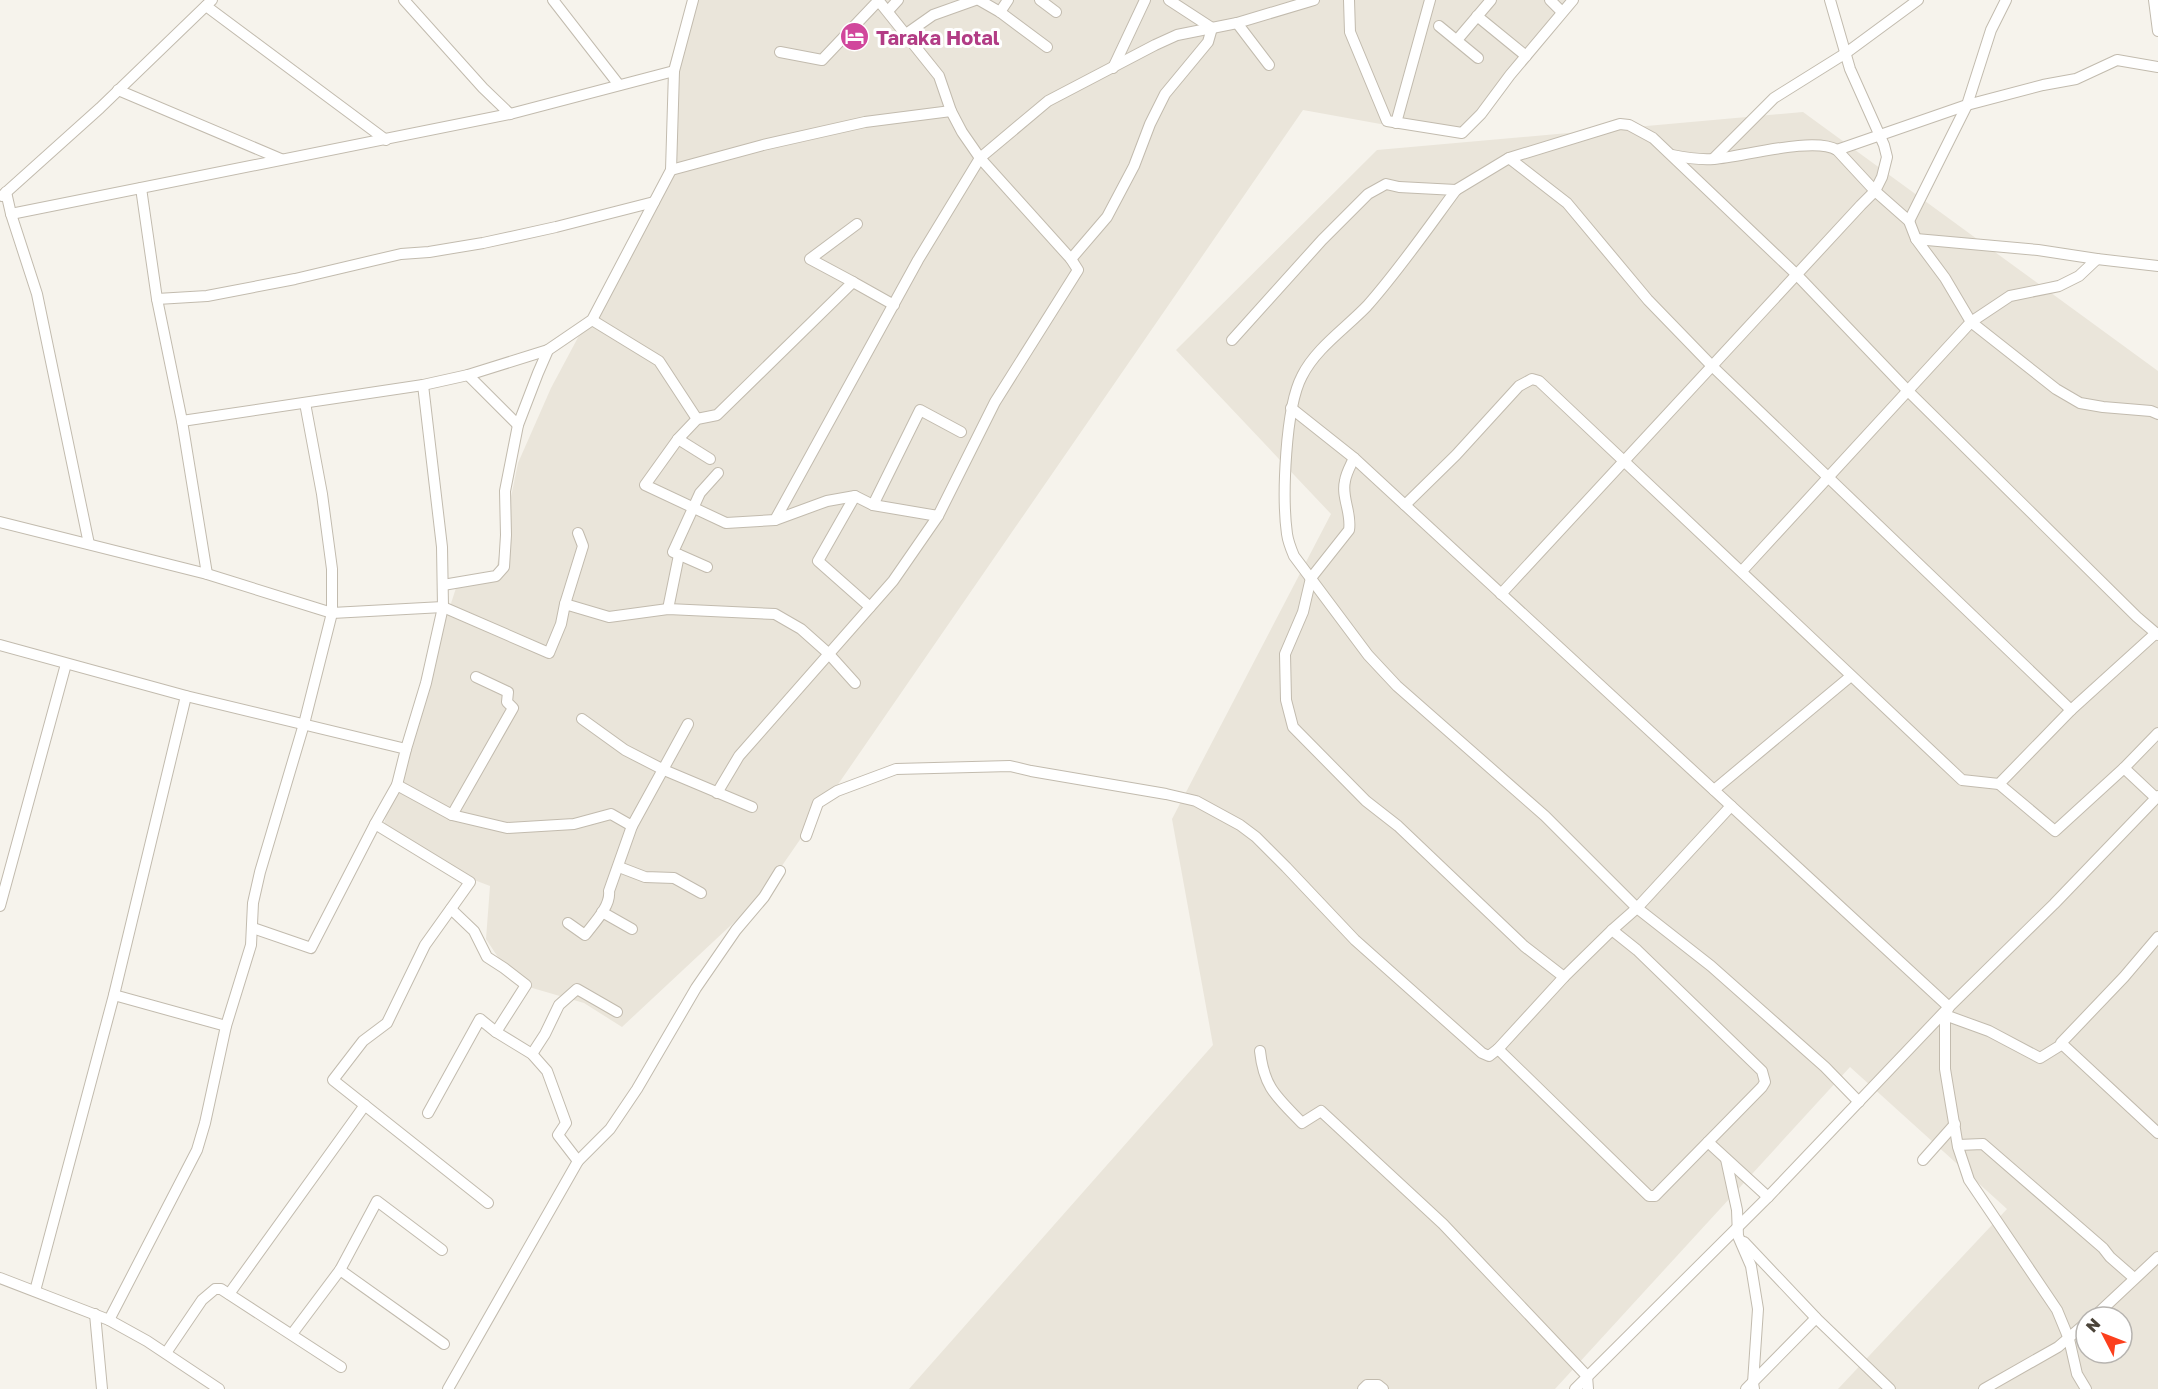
<svg xmlns="http://www.w3.org/2000/svg" width="2158" height="1389" font-family="'Golos Text',sans-serif">
<style>
.residential{fill:#eae5da;fill-rule:evenodd}
.lines{fill:none;stroke-linecap:round;stroke-linejoin:round}
.minor-casing{stroke:#c2bbae;stroke-width:12}
.minor{stroke:#fff;stroke-width:10}
.labels{text-anchor:middle;dominant-baseline:central;stroke-width:6;stroke-linejoin:round;paint-order:stroke}
.hotel-label{font-size:20px;font-weight:bold;fill:#b23c85;stroke:#fff;text-anchor:start}
</style>
<rect width="100%" height="100%" fill="#f6f3ec"/>
<g class="residential">
<polygon points="688,0 1578,0 1515,75 1458,138 1303,110 759,899 622,1027 584,1003 515,983 486,939 490,886 422,860 383,827 407,739 456,588 495,575 518,463 551,388 669,167 669,66"/>
<path d="M1803 112 2158 371V1389H1838L2007 1209 1850 1067 1555 1389H909L1213 1045 1172 819 1331 514 1176 350 1377 150ZM2086 1317H2122V1353H2086Z"/>
</g>
<g class="lines">
<defs>
<g id="minor">
<polyline points="404,0 483,88 510,114"/>
<polyline points="553,0 619,85"/>
<polyline points="979,0 1000,12 1047,47"/>
<polyline points="1040,0 1056,12"/>
<polyline points="1349,0 1350,32 1387,121 1462,133 1481,114 1510,75 1573,0"/>
<polyline points="1550,0 1562,12"/>
<polyline points="2154,0 2158,31"/>
<polyline points="206,6 386,140"/>
<polyline points="888,11 898,0"/>
<polyline points="1000,12 1008,0"/>
<polyline points="1477,16 1526,56"/>
<polyline points="1237,23 1269,65"/>
<polyline points="1439,26 1478,58"/>
<polyline points="906,34 933,15 975,0"/>
<polyline points="1457,40 1491,0"/>
<polyline points="780,52 822,60 878,1"/>
<polyline points="1113,68 1145,0"/>
<polyline points="118,90 281,159"/>
<polyline points="1396,123 1430,0"/>
<polyline points="1837,150 1967,105 2043,85 2076,79 2117,60 2158,67"/>
<path d="M1672 155C1686 158 1700 160 1714 159 1742 157 1814 136 1837 150L1875 191 1909 221 1916 239 1945 278 1971 322 2056 389 2080 403 2103 407 2151 411 2158 414"/>
<polyline points="1509,158 1620,124 1629,125 1653,138 1796,274 1908,391 2137,617 2158,635"/>
<polyline points="1713,159 1774,98 1846,53 1918,0"/>
<polyline points="671,170 763,145 865,122 951,111"/>
<polyline points="141,188 157,299 182,421 207,574"/>
<path d="M1456 190C1428 228 1399 270 1367 306 1346 328 1316 348 1302 376 1285 408 1282 498 1287 534 1288 541 1291 549 1294 556L1368 655 1397 686 1545 816 1637 908 1711 966 1825 1067 1859 1102"/>
<polyline points="6,192 11,214 37,294 89,544"/>
<polyline points="2,196 100,108 212,0"/>
<polyline points="11,214 510,114 674,71"/>
<polyline points="1909,221 1967,105 1991,30 2006,0"/>
<polyline points="1071,259 1107,217 1134,166 1150,124 1165,94 1208,42 1212,28 1169,0"/>
<polyline points="2097,259 2158,266"/>
<polyline points="853,282 810,259 857,224"/>
<polyline points="157,299 207,296 295,279 401,254 429,252 483,243 556,227 654,202"/>
<polyline points="894,305 853,282 717,415 697,419 678,439 645,485 726,523 775,520 827,501 855,496 873,505 938,516"/>
<polyline points="592,320 659,361 697,419"/>
<polyline points="1232,340 1322,240 1368,194 1386,184 1399,187 1456,190 1509,158 1567,203 1648,300 1712,366 2071,710"/>
<polyline points="468,375 518,425"/>
<polyline points="1291,408 1354,458 1949,1007 1945,1015 1945,1069 1958,1147 1969,1180 2057,1310 2069,1339 2077,1374 2086,1389"/>
<polyline points="182,421 423,385 468,375 548,350"/>
<polyline points="678,439 710,459"/>
<path d="M1354 458C1351 465 1346 473 1345 481 1341 497 1352 513 1349 530L1311 578 1303 612 1285 654 1286 700 1293 727 1366 801 1398 826 1524 946 1564 977"/>
<polyline points="855,496 818,561 870,607"/>
<polyline points="873,505 920,410 961,432"/>
<polyline points="1405,505 1456,455 1519,386 1532,379 1539,381 1962,780 1999,784 2071,710 2156,633"/>
<polyline points="775,520 918,260 980,158 1048,101 1155,45 1177,35 1237,23 1314,0"/>
<polyline points="0,522 207,574 332,613 443,607 549,653 561,624 565,604 609,617 668,609 775,614 801,629 828,653 855,683"/>
<polyline points="707,567 673,552 700,493 718,473"/>
<polyline points="1742,571 1971,322 2010,296 2059,286 2079,276 2097,259 2038,250 1916,239"/>
<polyline points="443,585 496,576 504,567 506,535 505,491 518,425 538,373 548,350 592,320 671,170 674,71 693,0"/>
<polyline points="1501,594 1861,205 1875,191 1882,177 1887,157 1884,145 1850,69 1830,0"/>
<polyline points="565,604 583,546 578,533"/>
<polyline points="668,609 679,555"/>
<polyline points="0,645 186,696 406,749 397,785 375,824 470,882 425,945 387,1023 363,1041 333,1080 488,1203"/>
<polyline points="582,719 625,750 664,770 752,807"/>
<polyline points="406,749 426,683 443,607 442,547 423,385"/>
<polyline points="2124,768 2156,798"/>
<polyline points="1999,784 2055,831 2124,768 2158,733"/>
<polyline points="397,785 452,815 507,828 574,824 611,814 632,826"/>
<polyline points="1714,790 1851,676"/>
<polyline points="717,793 739,756 893,581 938,516 995,402 1078,270 1071,259 980,158 962,132 951,111 939,76 878,0"/>
<polyline points="452,815 513,708 507,702 508,692 476,677"/>
<polyline points="806,836 818,803 837,791 896,769 1010,766 1031,771 1166,794 1196,801 1240,825 1256,837 1286,867 1355,940 1482,1053 1489,1056 1498,1049 1564,977 1612,930 1637,950 1762,1071 1765,1082 1762,1087 1708,1142 1768,1197"/>
<polyline points="619,867 645,877 674,878 701,893"/>
<polyline points="0,906 66,664"/>
<polyline points="451,909 474,931 487,957 504,968 526,985 496,1032 532,1054 547,1071 566,1123 558,1135 578,1161"/>
<polyline points="602,912 632,929"/>
<path d="M568 923 585 935C594 923 611 906 609 891L632 826 688 724"/>
<polyline points="253,928 311,948 375,824"/>
<polyline points="1612,930 1637,908 1731,806"/>
<polyline points="2158,937 2124,977 2061,1043 2158,1133"/>
<polyline points="114,995 226,1026"/>
<polyline points="1945,1015 1989,1031 2040,1058 2061,1045"/>
<polyline points="1498,1049 1649,1196 1655,1196 1708,1142"/>
<path d="M1260 1051C1264 1088 1277 1097 1302 1123L1321 1111 1443 1224 1587 1376 1588 1389"/>
<polyline points="532,1054 545,1034 559,1005 577,989 617,1012"/>
<polyline points="428,1113 480,1019 496,1032"/>
<polyline points="1958,1145 1983,1144 2103,1248 2110,1257 2134,1278"/>
<polyline points="1726,1159 1737,1210 1738,1236 1751,1266 1758,1309 1753,1383 1754,1389"/>
<polyline points="1923,1160 1955,1124"/>
<polyline points="1744,1242 1816,1318 1890,1389"/>
<polyline points="340,1270 444,1344"/>
<polyline points="0,1278 109,1320 147,1341 219,1389"/>
<polyline points="35,1291 114,995 186,696"/>
<polyline points="229,1294 365,1105"/>
<polyline points="95,1314 102,1389"/>
<polyline points="2094,1317 2158,1257"/>
<polyline points="109,1320 197,1150 205,1123 226,1026 251,945 253,903 260,872 304,724 332,613 332,569 322,494 305,403"/>
<polyline points="292,1334 340,1270 377,1201 442,1250"/>
<polyline points="166,1353 202,1300 215,1289 221,1289 341,1367"/>
<polyline points="448,1389 578,1161 610,1129 637,1089 696,988 736,930 764,897 780,871"/>
<polyline points="1363,1389 1367,1385 1378,1385 1383,1389"/>
<polyline points="1575,1389 1768,1197 1949,1007 2054,904 2158,796"/>
<polyline points="1746,1389 1816,1318"/>
<polyline points="1984,1389 2058,1347 2086,1323"/>
</g>
</defs>
<use href="#minor" class="minor-casing"/>
<use href="#minor" class="minor"/>
</g>
<defs>
<symbol id="hotel-disc" viewBox="-11 -11 22 22"><circle r="9.5" fill="#d1479c" stroke="#fff"/><path d="M-6-4.5h1.5V1H6V5H4.5V3h-9V5H-6ZM-4 0a1.8 1.8 0 1 1 3.6 0ZM.5 0V-2.5h3Q6-2.5 6 0Z" fill="#fff"/></symbol>
</defs>
<g fill-rule="evenodd">
<use href="#hotel-disc" x="838" y="20" width="33" height="33"/>
</g>
<g class="labels">
<g class="hotel-label">
<text x="876" y="37">Taraka Hotal</text>
</g>
</g>
<g transform="translate(2104 1335) rotate(312)"><circle r="28" fill="#ffffff" stroke="#b7b4b0" stroke-width="1.5"/>
<path d="M0-4.5L10 22L0 15L-10 22Z" fill="#fc3f1d"/>
<text y="-9" font-size="16" font-weight="bold" text-anchor="middle" fill="#4b4439">N</text>
</g>
</svg>
